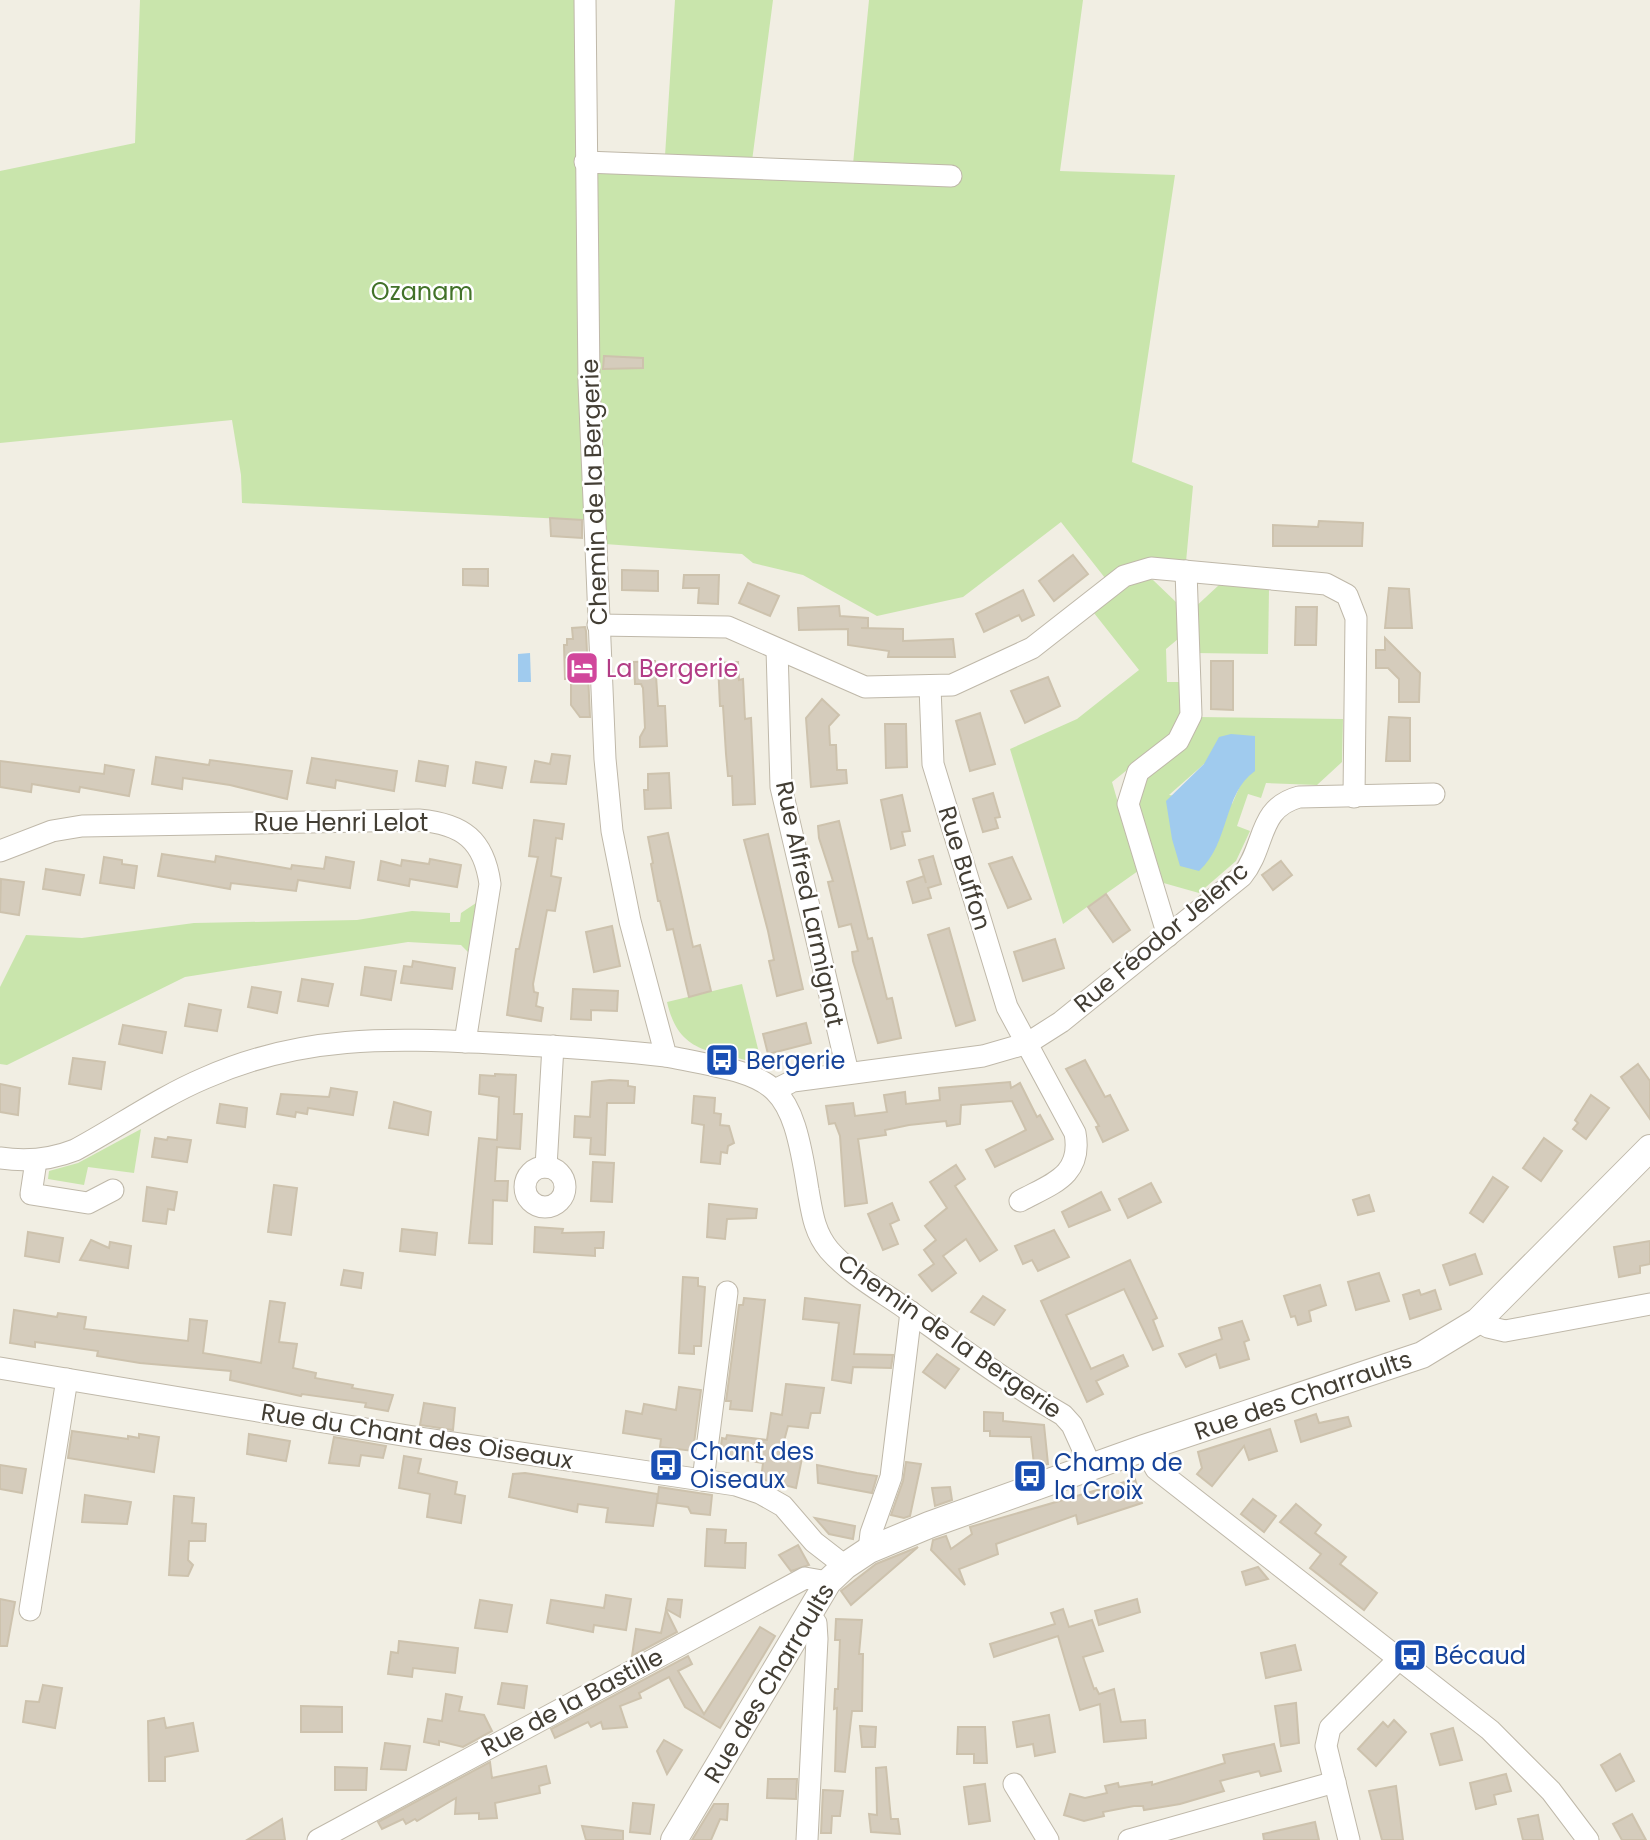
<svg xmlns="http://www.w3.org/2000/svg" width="1650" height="1840" font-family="Poppins,sans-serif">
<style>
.green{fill:#c9e5ac;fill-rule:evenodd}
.water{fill:#a0cbee}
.building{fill:#d5ccbc;stroke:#cdc2ad;stroke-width:2}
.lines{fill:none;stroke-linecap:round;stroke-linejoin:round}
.minor-casing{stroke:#bfb8a9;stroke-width:23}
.tertiary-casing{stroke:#bfb8a9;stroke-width:28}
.minor{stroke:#fff;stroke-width:21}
.tertiary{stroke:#fff;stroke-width:26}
.labels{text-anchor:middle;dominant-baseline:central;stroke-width:5;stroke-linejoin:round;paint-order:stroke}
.park-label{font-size:24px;fill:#427229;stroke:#fff}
.street-label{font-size:24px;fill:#433e34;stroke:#fff}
.hotel-label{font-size:24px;fill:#b23c85;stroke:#fff;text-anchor:start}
.transit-label{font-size:24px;fill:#164399;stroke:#fff;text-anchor:start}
</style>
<rect width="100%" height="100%" fill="#f1eee3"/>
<g class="green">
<path d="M140 0H594V154L665 156 675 0H773L752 161 853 164 869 0H1083L1060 171 1175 175 1132 462 1193 486 1186 562C1155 559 1131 557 1105 578L1061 522 963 597 877 616 803 575 753 563 742 554 605 544 584 520 242 503 241 475 232 420 0 443V171L135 143Z"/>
<polygon points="1147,579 1153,580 1177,603 1178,639 1166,649 1167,682 1179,682 1181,714 1171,735 1112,782 1138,871 1063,924 1010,749 1077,719 1139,670 1094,613 1129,584"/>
<polygon points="1219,585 1269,589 1268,654 1194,653 1192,610"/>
<path d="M1198 717 1343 719 1342 762 1317 785 1266 783 1261 798 1248 794 1237 826 1250 831 1236 861 1199 893 1160 882 1137 804 1146 776ZM1204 764 1243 779 1232 804 1169 795Z"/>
<polygon points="476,903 468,952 461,945 408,942 185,977 7,1065 0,1064 0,987 26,935 82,938 194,923 357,920 412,911 450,913 450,922 460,922 461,913"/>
<path d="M742 984 762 1065C717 1049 680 1059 667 1002Z"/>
<polygon points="141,1129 134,1173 88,1167 84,1185 48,1179 49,1171 78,1163"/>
</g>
<g class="water">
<polygon points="530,653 531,682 518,682 518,654"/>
<path d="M1231 734 1255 736V771C1223 793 1230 843 1199 871L1180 866 1172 839 1166 801 1204 764 1219 737Z"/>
</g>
<g class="building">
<polygon points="604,356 643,358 643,368 603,369"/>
<polygon points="550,518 582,520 582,538 551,536"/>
<polygon points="1319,521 1363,523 1362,546 1273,546 1273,525 1318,527"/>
<polygon points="1073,555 1088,574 1054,601 1039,581"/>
<polygon points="463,569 488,569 488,586 463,585"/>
<polygon points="622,570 658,571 658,591 622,590"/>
<polygon points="684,575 719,575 718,604 698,603 699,588 683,588"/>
<polygon points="748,583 779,596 770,616 739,603"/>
<polygon points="1389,588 1409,589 1412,628 1385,628"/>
<polygon points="1023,590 1034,615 1022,621 1019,615 984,632 976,614"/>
<polygon points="839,606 840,616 868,618 868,628 861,628 903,629 903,641 953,639 955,657 888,657 889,651 848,645 848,629 799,630 798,608"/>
<polygon points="1296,607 1317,607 1316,645 1295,645"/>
<polygon points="585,627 586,631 590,717 580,717 571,705 571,679 565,679 564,645 567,645 567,639 573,639 572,628"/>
<polygon points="1385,638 1420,673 1419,702 1399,702 1399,679 1388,668 1376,668 1376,650 1385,650"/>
<polygon points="655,661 658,706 665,706 667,746 640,747 640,737 645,728 643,688 641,684 635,684 634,662"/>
<polygon points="1211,661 1233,661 1233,710 1211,709"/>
<polygon points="738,662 739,680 743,679 745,719 751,718 755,804 733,805 732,776 728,776 726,754 723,706 720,706 718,663"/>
<polygon points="1048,677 1060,706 1025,723 1011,691"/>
<polygon points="822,699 839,715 829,726 830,745 836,745 837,770 846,770 847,783 811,787 806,718"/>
<polygon points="980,713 995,764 970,771 956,721"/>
<polygon points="1389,717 1410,718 1410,761 1386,761"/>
<polygon points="885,724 906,724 907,767 886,768"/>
<polygon points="552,754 570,756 566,784 531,782 535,761 550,764"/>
<polygon points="156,757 209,765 210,760 292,771 287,799 230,785 183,778 182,789 152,784"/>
<polygon points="312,758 397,771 394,791 336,780 335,788 307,783"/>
<polygon points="0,761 104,774 105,765 134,770 129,796 80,787 79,792 32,784 31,792 0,787"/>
<polygon points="419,761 448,766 445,786 416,781"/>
<polygon points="476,762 506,767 502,788 473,783"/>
<polygon points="669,773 671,808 645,809 644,790 648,790 648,774"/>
<polygon points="993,793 1000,817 995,818 998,828 983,832 973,799"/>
<polygon points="902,795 910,831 902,832 905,845 891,849 881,800"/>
<polygon points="534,820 564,824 562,839 556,838 551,876 561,878 555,911 547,910 533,984 534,992 538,993 536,1006 543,1008 541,1021 507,1015 516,949 519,949 538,857 529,856"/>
<polygon points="839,821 868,939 872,938 887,999 892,998 901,1038 878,1043 853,961 852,952 858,951 851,924 839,927 828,882 833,881 819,838 818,826"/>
<polygon points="668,833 693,947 700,945 711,991 689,997 673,929 667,930 660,901 658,901 651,864 653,863 648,837"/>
<polygon points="768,834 803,989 777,996 769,961 774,960 768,931 744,840"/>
<polygon points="162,854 215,862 216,856 291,869 292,865 324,869 326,857 354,862 350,888 298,880 296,891 231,883 230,889 158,876"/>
<polygon points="933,856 941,884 928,888 931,898 913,903 907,882 924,876 926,883 919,860"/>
<polygon points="104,857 122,860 122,864 137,866 134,888 100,883"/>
<polygon points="1012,857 1031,899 1008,908 989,864"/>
<polygon points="430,859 461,865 457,887 410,879 409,886 378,880 381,861 401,866 402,860 429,864"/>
<polygon points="1281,861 1292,875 1273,890 1262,875"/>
<polygon points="46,869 84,875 80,895 43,889"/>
<polygon points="1,879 24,882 19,915 0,912"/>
<polygon points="1106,894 1130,930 1113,942 1088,907"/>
<polygon points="612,926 620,966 594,972 586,932"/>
<polygon points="949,928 975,1020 956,1026 928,935"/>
<polygon points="1055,939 1064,968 1023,981 1014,952"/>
<polygon points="413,961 455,968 452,989 401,983 404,966 412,967"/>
<polygon points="365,967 396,971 391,1000 361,995"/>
<polygon points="302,979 333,984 328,1006 298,1001"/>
<polygon points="252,987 281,992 277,1013 248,1007"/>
<polygon points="573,989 618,991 617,1011 591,1010 591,1020 571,1019"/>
<polygon points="189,1004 221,1010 217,1031 185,1026"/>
<polygon points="806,1023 811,1043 768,1054 763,1034"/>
<polygon points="123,1025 166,1032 162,1053 119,1044"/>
<polygon points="73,1058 105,1062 101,1089 69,1084"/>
<polygon points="1085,1060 1105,1097 1110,1095 1128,1130 1103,1142 1096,1127 1099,1126 1066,1069"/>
<polygon points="1638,1064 1650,1081 1650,1119 1621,1077"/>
<polygon points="495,1074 516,1075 514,1114 522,1114 520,1149 497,1147 495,1181 508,1181 507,1201 493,1200 492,1244 469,1243 479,1138 497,1140 499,1097 479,1094 480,1075 495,1076"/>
<polygon points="610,1080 628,1081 628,1086 635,1087 634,1103 607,1103 605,1155 590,1154 591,1138 574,1137 575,1116 590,1117 592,1082"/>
<polygon points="1010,1082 1011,1088 1020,1083 1037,1117 1040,1115 1053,1139 995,1167 986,1150 1026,1130 1012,1101 961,1105 960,1124 947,1126 946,1121 909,1125 885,1130 886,1135 858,1139 867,1203 845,1206 840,1136 835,1123 829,1124 826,1106 853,1103 855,1116 887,1112 884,1095 905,1092 906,1104 940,1100 939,1088"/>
<polygon points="0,1084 20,1088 18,1115 0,1112"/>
<polygon points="331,1088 357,1092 353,1115 308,1108 307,1114 296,1112 295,1117 277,1114 281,1094 329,1097"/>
<polygon points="1591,1095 1609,1108 1586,1139 1573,1129 1578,1123 1575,1120"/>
<polygon points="694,1096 715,1098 714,1113 721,1114 720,1125 729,1126 734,1143 728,1146 727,1153 721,1152 720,1164 701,1162 704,1125 692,1123"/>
<polygon points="394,1102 431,1112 428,1135 389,1128"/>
<polygon points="220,1104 247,1108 245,1127 217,1123"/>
<polygon points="168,1137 191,1140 187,1162 152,1157 155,1138 167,1140"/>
<polygon points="1544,1138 1562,1151 1541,1181 1523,1168"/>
<polygon points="593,1162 614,1163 612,1202 591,1201"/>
<polygon points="956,1165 965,1179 955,1186 997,1250 980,1261 966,1239 943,1256 956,1273 932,1291 919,1275 934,1264 924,1250 936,1240 925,1226 947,1208 930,1182"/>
<polygon points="1493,1177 1508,1187 1483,1222 1470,1213"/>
<polygon points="1151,1183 1161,1202 1128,1218 1119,1199"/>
<polygon points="274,1185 297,1188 291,1235 268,1232"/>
<polygon points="147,1187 177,1192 174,1210 168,1209 166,1224 143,1221"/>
<polygon points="1101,1192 1110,1210 1069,1227 1062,1212"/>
<polygon points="1369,1195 1374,1211 1358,1215 1353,1200"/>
<polygon points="892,1203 899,1220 890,1224 898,1244 883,1250 868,1214"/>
<polygon points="709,1204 757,1209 756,1218 727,1219 725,1239 707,1237"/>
<polygon points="535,1227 563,1229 562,1233 604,1232 603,1248 595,1248 595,1256 534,1252"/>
<polygon points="402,1229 437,1233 435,1255 400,1251"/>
<polygon points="1054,1230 1069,1257 1038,1271 1032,1260 1023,1264 1015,1246"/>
<polygon points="28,1232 63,1238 59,1262 25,1256"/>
<polygon points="91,1240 109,1248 110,1242 131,1246 128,1268 80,1260"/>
<polygon points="1650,1241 1650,1264 1640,1266 1640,1273 1619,1277 1614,1247"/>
<polygon points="1475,1254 1482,1274 1450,1285 1443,1265"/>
<polygon points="1130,1260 1157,1318 1153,1320 1163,1346 1153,1350 1124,1289 1066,1315 1091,1369 1123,1355 1128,1366 1096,1381 1103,1394 1087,1402 1041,1301"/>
<polygon points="344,1270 363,1273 361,1288 341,1285"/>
<polygon points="1379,1273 1389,1301 1356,1310 1348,1282"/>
<polygon points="683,1277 698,1278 698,1286 705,1287 701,1346 694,1346 694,1354 679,1353"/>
<polygon points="1320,1285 1326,1305 1309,1311 1311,1321 1298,1325 1295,1316 1291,1317 1284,1296"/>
<polygon points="1419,1290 1421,1295 1435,1290 1441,1309 1410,1319 1403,1295"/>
<polygon points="983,1296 1005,1310 994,1325 971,1312"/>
<polygon points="744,1298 765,1300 752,1411 730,1409 731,1401 726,1401 739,1305 743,1305"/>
<polygon points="805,1298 860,1305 854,1354 893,1355 891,1368 853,1367 851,1383 832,1380 839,1323 803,1319"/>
<polygon points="270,1301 285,1303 279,1342 297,1344 293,1368 316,1373 315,1378 353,1385 352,1388 393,1395 388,1411 365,1407 366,1403 302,1394 301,1396 230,1380 231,1371 140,1363 97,1356 98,1351 35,1342 35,1347 10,1343 14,1310 57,1317 58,1313 86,1317 84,1329 188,1341 190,1319 207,1321 203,1353 261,1363"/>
<polygon points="1242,1321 1249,1340 1244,1342 1249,1359 1220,1368 1216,1354 1186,1367 1179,1354 1222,1339 1219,1328"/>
<polygon points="937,1354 959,1369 945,1388 923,1372"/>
<polygon points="786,1384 824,1388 820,1413 811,1413 808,1428 788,1426 780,1456 802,1458 796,1488 761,1479 763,1463 724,1457 724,1454 720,1453 722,1438 726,1439 727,1435 767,1440 771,1413 782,1415"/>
<polygon points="679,1387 701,1390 693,1451 660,1447 661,1439 623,1433 626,1411 642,1414 644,1404 676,1410"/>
<polygon points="424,1403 455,1408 453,1430 420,1425"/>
<polygon points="984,1412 1003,1413 1003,1421 1044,1425 1048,1464 1034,1465 1031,1437 990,1436 990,1431 984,1431"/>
<polygon points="1316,1414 1319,1423 1348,1417 1351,1426 1301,1442 1295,1421"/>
<polygon points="1270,1429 1277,1451 1249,1460 1244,1446 1212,1486 1197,1474 1202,1468 1198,1452"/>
<polygon points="72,1431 128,1439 128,1436 139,1438 139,1434 159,1437 154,1472 68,1458"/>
<polygon points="249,1434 290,1441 286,1461 247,1454"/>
<polygon points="334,1437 386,1446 383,1458 361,1455 359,1466 329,1463"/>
<polygon points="404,1456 421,1459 418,1473 457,1482 455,1494 465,1496 461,1523 427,1517 430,1494 399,1488"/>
<polygon points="906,1462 921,1464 910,1516 904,1518 891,1515 903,1481"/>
<polygon points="0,1465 26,1469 22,1493 0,1489"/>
<polygon points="817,1465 857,1473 877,1476 872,1493 818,1483"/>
<polygon points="525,1473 658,1494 653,1526 606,1522 608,1508 578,1504 577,1512 509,1497 513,1474"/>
<polygon points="1135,1479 1142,1503 1078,1524 1076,1515 996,1544 998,1554 959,1569 965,1585 931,1550 933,1540 946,1536 951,1549 972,1534 970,1527"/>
<polygon points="659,1487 712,1495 710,1515 691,1513 688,1507 657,1503"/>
<polygon points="950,1487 952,1500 935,1506 932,1488"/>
<polygon points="85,1495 131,1502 127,1524 82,1522"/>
<polygon points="174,1496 194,1498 192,1523 206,1524 205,1541 189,1541 188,1560 193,1565 188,1576 169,1575"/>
<polygon points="1253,1499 1276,1516 1264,1532 1241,1514"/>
<polygon points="1296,1504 1321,1525 1315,1533 1346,1557 1340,1564 1377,1593 1364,1610 1310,1568 1321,1554 1280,1522"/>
<polygon points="815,1518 855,1526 853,1539 829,1534"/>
<polygon points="707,1529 726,1530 725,1543 746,1543 745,1568 705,1566"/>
<polygon points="798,1545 809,1565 791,1571 779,1555"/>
<polygon points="918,1547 851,1605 841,1591 876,1564"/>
<polygon points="1258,1567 1268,1579 1246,1585 1242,1572"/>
<polygon points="606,1595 631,1599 626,1630 594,1625 593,1632 547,1623 551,1600 604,1608"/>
<polygon points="0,1599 15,1602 7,1646 0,1646"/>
<polygon points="668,1599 682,1600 680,1617 666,1609"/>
<polygon points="1137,1599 1140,1612 1099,1625 1095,1611"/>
<polygon points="480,1600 512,1605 507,1632 475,1628"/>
<polygon points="1063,1609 1069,1627 1092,1620 1103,1651 1083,1657 1094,1689 1096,1688 1099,1694 1114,1689 1121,1722 1145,1720 1146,1738 1104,1742 1100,1704 1080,1710 1058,1636 994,1657 990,1644 1055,1624 1051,1613"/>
<polygon points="666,1610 677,1632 632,1656 636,1629 661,1633"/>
<polygon points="836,1619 862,1620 859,1654 863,1654 862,1711 852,1711 845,1772 835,1771 837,1708 834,1709 835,1689 838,1689 840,1640 835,1640"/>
<polygon points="760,1627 775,1636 720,1728 685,1707 669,1677 639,1693 641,1698 620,1706 627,1727 603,1729 601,1722 591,1727 588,1722 555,1738 551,1729 688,1656 692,1664 678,1671 704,1714"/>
<polygon points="399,1641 458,1648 455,1673 413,1668 412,1677 388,1674 391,1652 398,1653"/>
<polygon points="1295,1645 1301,1670 1266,1678 1261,1653"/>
<polygon points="502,1683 527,1686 524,1708 498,1704"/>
<polygon points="43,1685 62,1688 55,1728 23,1722 26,1701 39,1702"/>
<polygon points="446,1694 462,1697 459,1711 484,1715 492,1731 463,1747 439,1741 439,1745 424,1742 428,1719 442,1721"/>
<polygon points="1296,1703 1299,1743 1281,1746 1275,1706"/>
<polygon points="301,1706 342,1707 342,1732 301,1732"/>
<polygon points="1049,1715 1055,1752 1035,1756 1033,1744 1017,1747 1013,1722"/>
<polygon points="164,1718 166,1728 193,1723 198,1751 165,1757 165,1781 149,1781 148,1721"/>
<polygon points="1394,1720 1406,1732 1376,1766 1358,1749 1383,1722 1388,1727"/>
<polygon points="860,1726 876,1727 875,1747 862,1747"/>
<polygon points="958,1727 985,1727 987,1763 974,1763 974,1754 957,1754"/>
<polygon points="1453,1728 1462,1760 1440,1765 1431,1734"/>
<polygon points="664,1740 682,1750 667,1774 657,1751"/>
<polygon points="385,1743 410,1746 406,1770 381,1769"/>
<polygon points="1274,1744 1281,1771 1261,1776 1259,1771 1220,1781 1224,1791 1180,1804 1144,1810 1143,1806 1134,1806 1103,1812 1104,1816 1084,1821 1064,1815 1070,1794 1085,1798 1107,1793 1105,1786 1118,1783 1119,1787 1152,1782 1152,1785 1225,1763 1223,1755"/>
<polygon points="1620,1754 1634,1781 1616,1791 1601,1765"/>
<polygon points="490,1762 492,1778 546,1766 550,1783 539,1786 540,1793 495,1803 497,1818 479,1819 479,1813 455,1814 456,1798 417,1821 415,1819 406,1824 403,1819 382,1829 378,1822"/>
<polygon points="335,1767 367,1768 366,1790 335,1790"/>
<polygon points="886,1767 891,1819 898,1819 900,1834 871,1832 869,1814 877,1815 876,1768"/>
<polygon points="1506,1774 1511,1791 1494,1795 1496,1804 1476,1809 1470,1783"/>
<polygon points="768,1779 797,1779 796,1799 767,1798"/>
<polygon points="985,1784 990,1821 969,1824 964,1787"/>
<polygon points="1396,1786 1403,1840 1382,1840 1369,1791"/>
<polygon points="823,1790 843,1791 840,1816 832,1816 831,1833 821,1833"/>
<polygon points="633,1803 654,1805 650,1834 630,1832"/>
<polygon points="714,1804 728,1804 727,1820 720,1819 711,1840 692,1840"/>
<polygon points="1632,1814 1646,1840 1622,1840 1613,1824"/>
<polygon points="1538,1815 1543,1840 1523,1840 1518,1819"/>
<polygon points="282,1819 285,1840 247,1840"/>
<polygon points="1315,1822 1319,1840 1264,1840 1263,1834"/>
<polygon points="582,1826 623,1831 623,1840 586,1840"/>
</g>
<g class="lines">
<defs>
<g id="minor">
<path d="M585 0 589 383 605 759 612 831 630 921 666 1056C776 1078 790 1074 808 1190 812 1212 814 1232 829 1250 849 1273 879 1290 905 1308 957 1345 1008 1383 1063 1415L1072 1425 1091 1467"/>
<polyline points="585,162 951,176"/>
<polyline points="598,625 728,627 865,687 952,685 1032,648 1124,576 1151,568 1326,584 1347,595 1356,618 1354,797"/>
<polyline points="777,649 781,787 848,1073"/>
<path d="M930 687 933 764 1007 1007 1075 1133C1083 1176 1051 1184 1020 1201"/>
<path d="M0 851 52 831 82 826 419 820C463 824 484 840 490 884L465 1042"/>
<polyline points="1168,936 1128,804 1138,772 1178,741 1191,715 1186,571"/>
<path d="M775 1090 793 1081 983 1056 1028 1043 1061 1022 1242 876C1266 847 1257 808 1299 797L1434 794"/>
<path d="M0 1158C27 1162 50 1160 75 1150 118 1127 160 1097 205 1078 302 1035 389 1038 491 1043 550 1046 608 1049 666 1056"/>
<polyline points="36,1161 31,1194 88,1203 113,1190"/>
<polyline points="546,1167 553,1046"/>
<circle cx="545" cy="1187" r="20"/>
<polyline points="1478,1321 1488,1327 1505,1331 1650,1304"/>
<polyline points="0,1368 420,1438 736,1485 760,1493 783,1506 814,1542 845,1566"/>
<polyline points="1144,1448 1156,1469 1490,1730 1551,1791 1588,1840"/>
<polyline points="703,1480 727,1292"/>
<polyline points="869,1550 871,1533 891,1477 911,1312"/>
<polyline points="30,1610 67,1379"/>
<polyline points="1014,1784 1048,1840"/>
<polyline points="318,1840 805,1578 828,1582"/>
<polyline points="807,1840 817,1639 816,1623 809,1615"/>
<polyline points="1129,1840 1335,1782"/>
<polyline points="1349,1840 1326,1746 1330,1728 1399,1659"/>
</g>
<polyline id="tertiary" points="674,1840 828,1582 845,1566 869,1550 929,1525 1144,1448 1422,1355 1478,1321 1650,1148"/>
</defs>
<use href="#minor" class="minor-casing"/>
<use href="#tertiary" class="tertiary-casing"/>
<use href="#minor" class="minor"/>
<use href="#tertiary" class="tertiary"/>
</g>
<defs>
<symbol id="hotel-square" viewBox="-11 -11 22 22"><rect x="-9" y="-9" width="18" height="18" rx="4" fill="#d1479c" stroke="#fff"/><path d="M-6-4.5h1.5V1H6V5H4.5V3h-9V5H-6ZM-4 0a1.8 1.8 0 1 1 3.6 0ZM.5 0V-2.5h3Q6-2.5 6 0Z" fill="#fff"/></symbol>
<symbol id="bus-square" viewBox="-11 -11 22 22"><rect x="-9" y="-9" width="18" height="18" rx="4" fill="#1a4fb4" stroke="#fff"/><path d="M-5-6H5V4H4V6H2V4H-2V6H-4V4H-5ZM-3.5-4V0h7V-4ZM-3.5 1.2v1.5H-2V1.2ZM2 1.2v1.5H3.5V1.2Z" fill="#fff"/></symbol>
</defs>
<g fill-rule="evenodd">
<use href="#hotel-square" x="563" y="649" width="38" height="38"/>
<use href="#bus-square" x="703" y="1041" width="38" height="38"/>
<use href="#bus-square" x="647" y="1446" width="38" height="38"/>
<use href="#bus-square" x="1011" y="1457" width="38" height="38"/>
<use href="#bus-square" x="1391" y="1636" width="38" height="38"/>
</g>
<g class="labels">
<g class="park-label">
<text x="422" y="291">Ozanam</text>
</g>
<g class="street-label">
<text transform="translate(594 492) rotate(-92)">Chemin de la Bergerie</text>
<text x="341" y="822">Rue Henri Lelot</text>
<text transform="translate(965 868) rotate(73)">Rue Buffon</text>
<text transform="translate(810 904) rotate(78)">Rue Alfred Larmignat</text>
<text transform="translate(1161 937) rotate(-40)">Rue Féodor Jelenc</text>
<text transform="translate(950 1336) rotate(35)">Chemin de la Bergerie</text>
<text transform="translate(1303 1395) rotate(-19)">Rue des Charraults</text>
<text transform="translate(417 1436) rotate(9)">Rue du Chant des Oiseaux</text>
<text transform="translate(769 1683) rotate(-59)">Rue des Charraults</text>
<text transform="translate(572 1702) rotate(-28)">Rue de la Bastille</text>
</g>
<g class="hotel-label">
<text x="606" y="668">La Bergerie</text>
</g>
<g class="transit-label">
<text x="746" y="1060">Bergerie</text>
<text x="690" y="1451">Chant des<tspan x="690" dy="28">Oiseaux</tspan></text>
<text x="1054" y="1462">Champ de<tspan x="1054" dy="28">la Croix</tspan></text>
<text x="1434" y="1655">Bécaud</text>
</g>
</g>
</svg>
